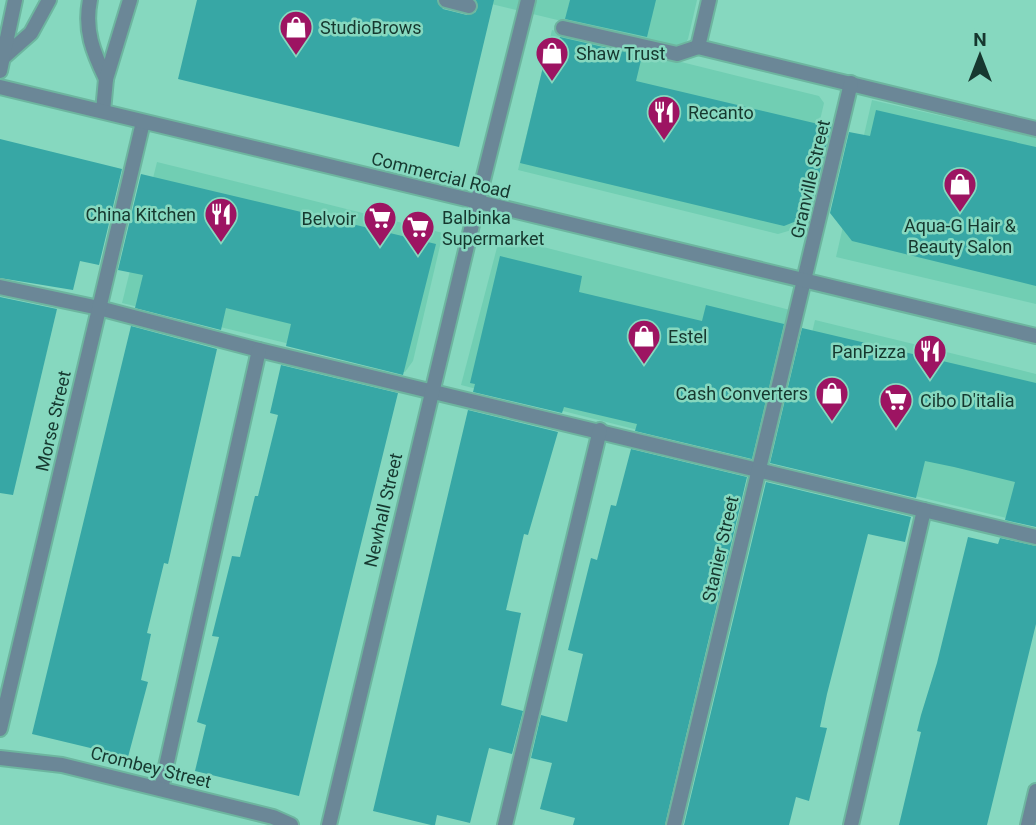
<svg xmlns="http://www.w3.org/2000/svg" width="1036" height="825" font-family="Roboto,sans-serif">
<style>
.built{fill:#71ceb3}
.building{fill:#37a7a5}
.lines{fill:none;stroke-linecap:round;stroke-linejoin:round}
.service-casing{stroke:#6db59f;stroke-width:18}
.pedestrian-casing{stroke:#6db59f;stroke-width:18}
.minor-casing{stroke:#6db59f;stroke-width:18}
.tertiary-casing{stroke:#6db59f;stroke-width:18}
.service{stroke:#6b8797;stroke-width:14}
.pedestrian{stroke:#6b8797;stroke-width:14}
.minor{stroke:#6b8797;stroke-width:14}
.tertiary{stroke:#6b8797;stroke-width:14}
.labels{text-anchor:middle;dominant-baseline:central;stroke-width:5;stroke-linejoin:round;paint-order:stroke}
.poi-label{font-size:18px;fill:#16382f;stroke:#86d8bf;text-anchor:start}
.street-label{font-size:18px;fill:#16382f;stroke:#86d8bf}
</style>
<rect width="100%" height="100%" fill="#86d8bf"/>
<g class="built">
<polygon points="475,0 697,0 688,39 681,50"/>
<polygon points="552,30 819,96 824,103 795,229 778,234 518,170"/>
<polygon points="872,100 1036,138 1036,304 836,257"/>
<polygon points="157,162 443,233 413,361 405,372 122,303"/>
<polygon points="500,236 790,310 752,459 461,385"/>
<polygon points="815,320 1036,374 1036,525 781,464"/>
</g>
<g class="building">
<polygon points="197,0 437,0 443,9 467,15 476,12 476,0 494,0 459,147 178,79"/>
<polygon points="570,0 656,0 647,37 565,19"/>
<polygon points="560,37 642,56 636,81 831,127 809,216 784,226 520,163 543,67 552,69"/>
<polygon points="876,110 1036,147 1036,286 852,241 830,213 849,132 870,136"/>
<polygon points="0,139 122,169 99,265 80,261 73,290 0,278"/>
<polygon points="141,174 436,244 403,375 286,346 291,324 226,308 221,330 135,308 143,275 118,270"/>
<polygon points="500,256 582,276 579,292 702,321 706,305 784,324 752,459 635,431 637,424 564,407 562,413 473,392 475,384 470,383"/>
<polygon points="0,297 57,309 13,495 0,493"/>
<polygon points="131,326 217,349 168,564 164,563 147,633 151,634 141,680 148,682 128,757 32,734"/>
<polygon points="802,328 1036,383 1036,527 1005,520 1015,482 954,467 925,461 916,498 770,463"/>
<polygon points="281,365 398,393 299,796 195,771 206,725 197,722 219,637 212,636 232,556 240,557 255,496 258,496 278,415 270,413"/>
<polygon points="468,410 558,432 528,535 524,534 506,610 521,613 501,705 523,711 512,754 489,748 470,823 437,815 435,825 431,825 373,811"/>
<polygon points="631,449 747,477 665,825 573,825 575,818 540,809 552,763 531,758 541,715 567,722 583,654 568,650 591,558 597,560 611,505 616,506"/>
<polygon points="766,482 911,517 905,542 868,534 827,694 820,727 827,728 809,801 796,797 789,825 684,825"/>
<polygon points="968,537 998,544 1000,538 1036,546 1036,624 987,825 899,825 921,732 917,731 921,715 937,663"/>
</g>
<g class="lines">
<defs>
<g id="service">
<path d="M90 0C84 30 93 52 106 79"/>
<polyline points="446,0 469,6"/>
<polyline points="563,28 677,54 698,47"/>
<polyline points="5,56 31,33 49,0"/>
<polyline points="0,71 15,0"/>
<polyline points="103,111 106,79 130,0"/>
<polyline points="0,287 99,308 259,350 1036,537"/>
<polyline points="161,789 259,350"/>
<polyline points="505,825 600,430"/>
<polyline points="851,825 924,510"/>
</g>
<polyline id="pedestrian" points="477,204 528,0"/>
<g id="minor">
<polyline points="709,0 698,47 1036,129"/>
<polyline points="0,729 143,122"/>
<polyline points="329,825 477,204"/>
<polyline points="674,825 851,83"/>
<polyline points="1028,825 1036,791"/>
</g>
<g id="tertiary">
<polyline points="0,87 1036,336"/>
<polyline points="0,758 62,765 273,817 291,825"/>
</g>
</defs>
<use href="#service" class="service-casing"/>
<use href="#pedestrian" class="pedestrian-casing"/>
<use href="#minor" class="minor-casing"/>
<use href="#tertiary" class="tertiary-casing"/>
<use href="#service" class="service"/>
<use href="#pedestrian" class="pedestrian"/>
<use href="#minor" class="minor"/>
<use href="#tertiary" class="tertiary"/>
</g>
<defs>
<symbol id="shop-pin" viewBox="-11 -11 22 30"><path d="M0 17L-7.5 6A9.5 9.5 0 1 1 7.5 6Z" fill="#9d1462" stroke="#86d8bf"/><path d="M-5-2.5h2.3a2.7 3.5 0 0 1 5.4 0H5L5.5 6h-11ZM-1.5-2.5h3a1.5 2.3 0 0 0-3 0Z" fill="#fff"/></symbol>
<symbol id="restaurant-pin" viewBox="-11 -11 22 30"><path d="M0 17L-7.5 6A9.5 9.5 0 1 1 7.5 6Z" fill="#9d1462" stroke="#86d8bf"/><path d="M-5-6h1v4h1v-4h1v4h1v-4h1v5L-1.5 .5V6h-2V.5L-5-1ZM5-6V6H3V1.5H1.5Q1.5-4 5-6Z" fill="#fff"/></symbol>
<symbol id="supermarket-pin" viewBox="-11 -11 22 30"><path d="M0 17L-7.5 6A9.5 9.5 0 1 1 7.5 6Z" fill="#9d1462" stroke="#86d8bf"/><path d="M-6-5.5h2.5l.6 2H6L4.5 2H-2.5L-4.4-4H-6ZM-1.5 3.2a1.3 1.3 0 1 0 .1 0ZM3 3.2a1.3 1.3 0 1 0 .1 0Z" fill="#fff"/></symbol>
</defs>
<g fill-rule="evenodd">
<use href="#shop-pin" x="277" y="8" width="38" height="52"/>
<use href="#shop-pin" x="533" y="34" width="38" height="52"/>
<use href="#restaurant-pin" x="645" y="93" width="38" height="52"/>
<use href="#shop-pin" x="941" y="165" width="38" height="52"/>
<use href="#restaurant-pin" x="202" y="195" width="38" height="52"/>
<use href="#supermarket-pin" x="361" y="199" width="38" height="52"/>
<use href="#supermarket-pin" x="399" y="208" width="38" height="52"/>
<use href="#shop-pin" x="625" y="317" width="38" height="52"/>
<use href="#restaurant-pin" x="911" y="332" width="38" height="52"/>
<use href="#shop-pin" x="813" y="374" width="38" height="52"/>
<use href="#supermarket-pin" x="877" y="381" width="38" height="52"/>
</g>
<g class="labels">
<g class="poi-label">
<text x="320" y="27">StudioBrows</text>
<text x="576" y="53">Shaw Trust</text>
<text x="688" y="112">Recanto</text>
<text x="196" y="214" text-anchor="end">China Kitchen</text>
<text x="442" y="217">Balbinka<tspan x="442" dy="21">Supermarket</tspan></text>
<text x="356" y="218" text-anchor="end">Belvoir</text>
<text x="960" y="225" text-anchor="middle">Aqua-G Hair &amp;<tspan x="960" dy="21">Beauty Salon</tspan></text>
<text x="668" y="336">Estel</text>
<text x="906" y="351" text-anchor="end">PanPizza</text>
<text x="808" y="393" text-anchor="end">Cash Converters</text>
<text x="920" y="400">Cibo D'italia</text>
</g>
<g class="street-label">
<text transform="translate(441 175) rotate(14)">Commercial Road</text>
<text transform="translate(810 179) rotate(-77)">Granville Street</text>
<text transform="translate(53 421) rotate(-77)">Morse Street</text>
<text transform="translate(383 510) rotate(-77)">Newhall Street</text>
<text transform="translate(720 549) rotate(-77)">Stanier Street</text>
<text transform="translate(151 767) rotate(14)">Crombey Street</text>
</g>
</g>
<g transform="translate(980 56)" stroke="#86d8bf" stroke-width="5" paint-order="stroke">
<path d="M0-5L12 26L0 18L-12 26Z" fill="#16382f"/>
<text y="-10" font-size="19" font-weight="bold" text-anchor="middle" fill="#16382f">N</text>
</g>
</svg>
